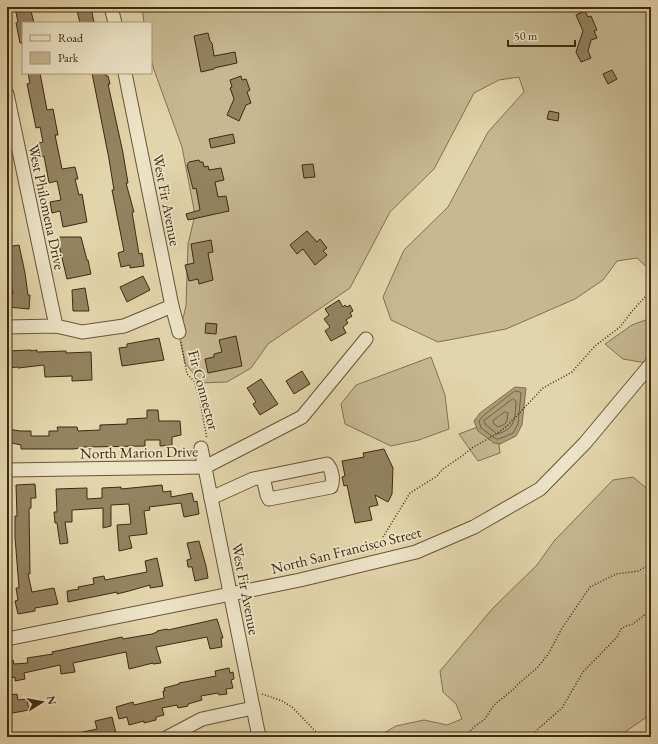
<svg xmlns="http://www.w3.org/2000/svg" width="658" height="744" font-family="'EB Garamond',serif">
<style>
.green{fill:#c7b891;stroke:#827150}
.water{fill:#ab9b76;stroke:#7f6e4d}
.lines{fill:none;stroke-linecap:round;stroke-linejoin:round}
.shore{stroke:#746243;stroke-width:1}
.building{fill:#948361;stroke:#3e2a10}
.minor-casing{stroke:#675537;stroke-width:15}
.path{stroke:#3e2a10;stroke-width:1.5;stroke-dasharray:1 2;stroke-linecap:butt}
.minor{stroke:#ede4c8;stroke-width:13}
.labels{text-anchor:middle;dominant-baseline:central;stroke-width:3.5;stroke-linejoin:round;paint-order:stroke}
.street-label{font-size:15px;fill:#3e2a10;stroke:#ede4c8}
</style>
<rect width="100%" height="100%" fill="#e3d5ab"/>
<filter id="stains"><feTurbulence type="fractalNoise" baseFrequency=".005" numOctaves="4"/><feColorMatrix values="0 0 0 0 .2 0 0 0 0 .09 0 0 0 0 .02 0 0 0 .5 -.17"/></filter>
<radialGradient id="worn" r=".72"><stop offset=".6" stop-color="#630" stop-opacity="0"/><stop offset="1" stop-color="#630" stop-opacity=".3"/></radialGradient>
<g class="green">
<polygon points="142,7 651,7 651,271 637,258 617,261 603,280 575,299 506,329 438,342 391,320 383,297 404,250 448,207 488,132 524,92 519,77 499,80 474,93 434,169 390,212 350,288 268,344 251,368 227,382 201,383 185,363 179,335 186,306 188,244 195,215 182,147 154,70 151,58 151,23 144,23"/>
<polygon points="651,318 651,360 646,363 623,359 605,344 632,325"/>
<polygon points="431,357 445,395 449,429 419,440 391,446 345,424 341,404 356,385"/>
<polygon points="496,420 500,453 478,461 459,434"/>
<polygon points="633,477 651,492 651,714 625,732 621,737 377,737 396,726 424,720 447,725 462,719 456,704 443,692 440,671 493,608 537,565 554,541 613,480"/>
</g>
<polygon class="water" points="515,387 526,388 522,425 516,436 500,444 494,443 478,431 474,421 480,413"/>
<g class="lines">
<g class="shore">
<polygon points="515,391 520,392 521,393 518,424 513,433 499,439 496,439 481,428 479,421 483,416"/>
<path d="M513 399 516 401C515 418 516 429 497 434L486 425 484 421Z"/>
<polygon points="505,412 508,413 507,420 505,424 498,427 494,424 493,421"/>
</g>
</g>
<g class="building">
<polygon points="15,7 30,7 34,23 23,23 23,43 20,43 16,23 18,22"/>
<polygon points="76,7 91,7 94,23 80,23"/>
<polygon points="585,11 588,17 591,16 597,30 594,31 597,38 591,40 588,51 591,58 581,62 576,52 583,31 576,15"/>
<polygon points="208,33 210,41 212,43 214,56 235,52 237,63 214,68 214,69 201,72 194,36"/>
<polygon points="612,70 617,79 608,84 603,74"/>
<polygon points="28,73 40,73 47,110 53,109 58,135 55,135 62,169 75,167 78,179 75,179 79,195 82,194 87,222 63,227 60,211 52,213 50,202 61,200 57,181 49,183 44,156 42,157 39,143 43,142 40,127 36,128 27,84 30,83"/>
<polygon points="92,73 106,73 106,76 108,76 110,84 108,84 123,153 128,183 126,183 134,212 132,212 139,254 142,253 144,266 130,268 130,265 121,267 118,253 124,251 112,190 114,190 109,159"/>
<polygon points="241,76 242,80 246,79 250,90 247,92 251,103 246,105 239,121 227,115 234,99 230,88 232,87 230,80"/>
<polygon points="549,111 559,113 558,121 547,119"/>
<polygon points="233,134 235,143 211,148 209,139"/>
<polygon points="199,160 200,162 203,162 204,167 208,166 209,170 221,168 224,180 215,182 218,197 226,196 229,211 188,220 186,214 200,210 196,188 193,189 187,165 189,162"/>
<polygon points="313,164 315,177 304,178 302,165"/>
<polygon points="307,231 317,242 320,239 327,248 323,251 327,255 315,265 303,249 297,254 290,245"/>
<polygon points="57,237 81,237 87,260 88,260 91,274 67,279"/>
<polygon points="211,240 213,252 208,253 213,280 199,284 198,279 189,281 185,265 194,263 191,244"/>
<polygon points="19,245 25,273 28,295 30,295 29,309 7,307 8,293 13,294 7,264 7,247"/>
<polygon points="143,276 150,290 127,302 120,287"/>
<polygon points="85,288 89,311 73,311 72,290"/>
<polygon points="339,300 343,307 345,305 347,307 350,305 353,311 350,313 352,316 346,320 348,323 343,327 346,333 331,341 325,331 330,327 324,319 329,315 325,309"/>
<polygon points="206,323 217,324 216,334 205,333"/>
<polygon points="236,336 242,366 208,373 205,359 214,357 214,354 222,352 219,340"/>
<polygon points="159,338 164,360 122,366 119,348 127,347 127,344"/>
<polygon points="31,350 31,351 37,350 37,352 66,351 66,353 91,352 92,380 72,381 72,376 45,377 44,365 18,368 18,367 7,368 7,351"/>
<polygon points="302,371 310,384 294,394 286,381"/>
<polygon points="261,379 278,404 260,415 253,404 256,402 247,388"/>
<polygon points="147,410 158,410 159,421 180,421 181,435 172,437 172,445 160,446 160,440 145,440 145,446 85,447 74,449 21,449 21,445 7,442 7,429 20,431 31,431 31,436 49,436 49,431 58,431 57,427 77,427 78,431 100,430 100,425 127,424 127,419 147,418"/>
<polygon points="384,449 393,468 392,494 388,502 375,495 378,505 369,507 372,520 355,523 347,485 344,486 342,477 345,476 342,461 364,457 363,453"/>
<polygon points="35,484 36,498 31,498 31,508 29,509 30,574 28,574 32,592 54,588 58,604 35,608 35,611 18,614 15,601 18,600 16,588 19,588 15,537 15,516 17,516 16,485"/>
<polygon points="162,485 163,492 171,491 171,497 192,493 194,502 197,501 199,514 184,517 181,503 149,507 150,510 144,511 147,534 129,536 132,548 119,551 117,525 131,524 129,504 111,505 111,526 103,528 103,508 72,510 72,522 65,522 68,543 60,544 57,523 55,523 54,512 57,512 56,489 87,488 87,499 102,498 102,488 121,487 121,489"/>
<polygon points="199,541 206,566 208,578 195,581 192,567 188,567 187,560 191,559 187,543"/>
<polygon points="157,558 163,586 150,588 150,585 129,591 117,594 117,592 68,602 67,591 79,589 78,587 94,584 93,578 104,576 105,580 147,572 145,561"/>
<polygon points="217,619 223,638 221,638 222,647 210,649 207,637 156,647 161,663 153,664 153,663 129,669 126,652 73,663 75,672 61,674 60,665 24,673 25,679 15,681 15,677 7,679 7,661 13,660 14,664 28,663 27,658 53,654 52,652 122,637 123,639 152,634 157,632 157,631 167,629 168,630"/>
<polygon points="229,668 230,673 233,672 234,679 231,680 233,688 226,689 227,694 219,695 218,693 201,696 202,700 188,704 188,706 178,708 177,705 162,708 164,715 156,717 156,720 144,723 144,721 129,725 127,717 119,719 116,707 133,702 134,705 164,698 163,691 165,691 164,688 179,684 179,683 216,676 215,671"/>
<polygon points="17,694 18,700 27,699 29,710 7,714 7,702 10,702 10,695"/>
<polygon points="112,717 117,737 75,737 74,734 97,729 95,721"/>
</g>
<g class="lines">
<defs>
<g id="minor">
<polyline points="111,7 115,23"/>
<polyline points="125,73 172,306 179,332"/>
<polyline points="7,94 56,326"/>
<polyline points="7,327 56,326 82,332 124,326 172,306"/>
<polyline points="201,448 259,737"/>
<polyline points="7,470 205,467 302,417 366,339"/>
<path d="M211 498 253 479 263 477 327 464C332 469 334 480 331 487L269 499 267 495 263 477"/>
<polyline points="7,639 300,580 416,552 474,527 540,489 585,443 651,364"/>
<polyline points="168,737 202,719 253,708"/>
</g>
</defs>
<use href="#minor" class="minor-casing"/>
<g class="path">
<polyline points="181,342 187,374 194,381 200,401 207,439"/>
<polyline points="375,550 410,493 437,476 443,469 462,456 472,448 496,434 507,426 543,388 572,372 595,346 620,327 633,310 647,295 651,293"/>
<polyline points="262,694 282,701 292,707 321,737"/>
<polyline points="464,737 475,726 485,719 494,705 515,688 517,685 537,668 549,653 562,628 590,587 616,574 638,571 651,564"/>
<polyline points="532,737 538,729 562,708 583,672 617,637 621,629 626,626 633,624 651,610"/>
</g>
<use href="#minor" class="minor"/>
</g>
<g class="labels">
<g class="street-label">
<text transform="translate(167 200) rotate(79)">West Fir Avenue</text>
<text transform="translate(47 207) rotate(78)">West Philomena Drive</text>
<text transform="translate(204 390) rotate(75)">Fir Connector</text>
<text transform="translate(139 452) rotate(-1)">North Marion Drive</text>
<text transform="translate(346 550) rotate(-14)">North San Francisco Street</text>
<text transform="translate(246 589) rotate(79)">West Fir Avenue</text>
</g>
</g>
<rect width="658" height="744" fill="none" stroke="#e3d5ab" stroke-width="24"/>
<rect x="8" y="8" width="642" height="728" fill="none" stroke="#3e2a10" stroke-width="2"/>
<rect x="12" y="12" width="634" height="720" fill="none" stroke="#3e2a10"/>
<rect x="22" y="22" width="130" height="52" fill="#ede4c8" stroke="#a79a7e"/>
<rect x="30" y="35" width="20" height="6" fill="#ede4c8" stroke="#a79a7e"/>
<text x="58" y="42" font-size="12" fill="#3e2a10">Road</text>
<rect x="30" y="52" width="20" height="12" fill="#c7b891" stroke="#a79a7e"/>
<text x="58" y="62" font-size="12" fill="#3e2a10">Park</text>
<g transform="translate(42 702) rotate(79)" stroke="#ede4c8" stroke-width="3" paint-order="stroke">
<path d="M0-3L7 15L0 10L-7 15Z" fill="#3e2a10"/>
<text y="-6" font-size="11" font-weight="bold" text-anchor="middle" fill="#3e2a10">N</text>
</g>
<path d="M508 40v6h67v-6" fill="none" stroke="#3e2a10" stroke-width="2"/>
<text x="514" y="40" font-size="12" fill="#3e2a10" stroke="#ede4c8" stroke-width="3" paint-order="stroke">50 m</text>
<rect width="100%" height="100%" filter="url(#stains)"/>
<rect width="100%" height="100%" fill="url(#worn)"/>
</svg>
